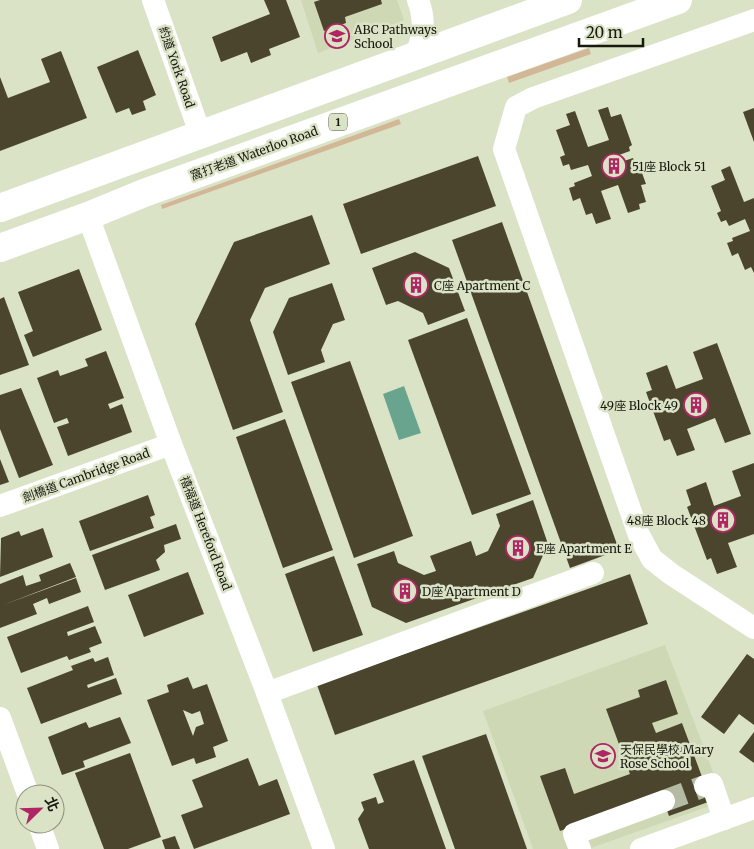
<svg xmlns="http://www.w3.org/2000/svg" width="754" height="849" font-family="Merriweather,'Noto Sans TC',serif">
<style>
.built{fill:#ced8b5}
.green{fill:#d2b797}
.water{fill:#69a58e}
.building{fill:#4b452e;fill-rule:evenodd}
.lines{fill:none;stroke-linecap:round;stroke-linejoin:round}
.minor-tunnel{stroke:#b4bba2;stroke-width:22;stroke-dasharray:22 11;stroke-linecap:butt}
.minor{stroke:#fff;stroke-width:22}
.highway{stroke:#fff;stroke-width:28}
.labels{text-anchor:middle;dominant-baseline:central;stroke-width:5;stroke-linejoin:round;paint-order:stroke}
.shield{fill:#dbe3c7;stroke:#525646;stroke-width:1}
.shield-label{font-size:11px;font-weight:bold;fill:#17190f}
.poi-label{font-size:12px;fill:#17190f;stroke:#dbe3c7;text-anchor:start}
.street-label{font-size:12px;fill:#17190f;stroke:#dbe3c7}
</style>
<rect width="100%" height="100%" fill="#dbe3c7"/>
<g class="built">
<polygon points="301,0 397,0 404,20 318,53"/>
<polygon points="665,645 724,801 588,849 533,849 483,711"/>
</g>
<g class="green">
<polygon points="589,48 591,54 509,83 507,77"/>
<polygon points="399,119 401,124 162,209 161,205"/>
</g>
<polygon class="water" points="404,386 421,433 399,440 383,394"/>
<g class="building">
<polygon points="264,0 286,0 300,37 269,49 271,55 251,63 247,52 221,62 212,37 270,14"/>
<polygon points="320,0 381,0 382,4 345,17 346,23 324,31 314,2"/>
<polygon points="138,50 156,95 143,101 146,110 132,115 129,108 116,113 97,67"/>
<polygon points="61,51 87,118 0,151 0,77 8,98 50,82 41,59"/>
<polygon points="608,107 611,117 621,114 632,145 629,147 630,151 619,155 621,162 633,158 635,163 638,162 646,184 641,185 646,202 639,204 640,209 628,213 618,185 601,191 611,219 596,224 592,213 586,215 580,198 573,201 569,188 575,186 574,183 592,176 588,165 571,170 569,164 563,166 560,157 565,155 556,130 570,125 566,114 575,111 588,147 609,140 598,110"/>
<polygon points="754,108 754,142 743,112"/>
<polygon points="478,156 496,206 361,254 343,204"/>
<polygon points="730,166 744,202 754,198 754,273 751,267 745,270 738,253 732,256 727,243 733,241 732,238 750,231 745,219 729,226 726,220 721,222 717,213 721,211 711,186 725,180 721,170"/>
<polygon points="312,215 330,264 265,288 250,320 283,412 233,430 195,324 234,242"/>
<polygon points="502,222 619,550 570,568 452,240"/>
<polygon points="415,252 449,268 465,311 428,325 423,313 398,301 386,305 372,268"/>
<polygon points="79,269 102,330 33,357 24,335 33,331 18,292"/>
<polygon points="332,283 345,320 333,324 321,350 325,362 288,375 273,332 289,298"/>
<polygon points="4,297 29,365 0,375 0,299"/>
<polygon points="467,318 531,494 472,515 408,340"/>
<polygon points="717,343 751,434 725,443 715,418 687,429 695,450 677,456 670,439 664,441 646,392 652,390 646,373 667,365 676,389 703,379 693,352"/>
<polygon points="106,351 124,398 108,404 110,409 122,404 132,432 68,456 57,427 69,423 67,418 54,423 37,378 58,370 60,376 88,366 85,359"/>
<polygon points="350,361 413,536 354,558 291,382"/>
<polygon points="21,388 53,465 19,478 0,429 0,395"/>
<polygon points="285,419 333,550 283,568 236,437"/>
<polygon points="0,459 9,482 0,485"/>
<polygon points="754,463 754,534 728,543 737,567 717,574 711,558 707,560 687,507 691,505 686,490 706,482 714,506 741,496 732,471"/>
<polygon points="148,495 155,515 150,517 154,528 90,551 79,521"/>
<polygon points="533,500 548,544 533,578 406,623 372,607 357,564 394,551 398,563 424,575 436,571 430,556 471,541 476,556 488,551 500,526 496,514"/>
<polygon points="176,524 181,539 164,545 165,552 156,560 160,570 105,590 92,555"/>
<polygon points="43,528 53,557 0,577 1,538 19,531 21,536"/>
<polygon points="334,556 363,635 313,652 285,574"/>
<polygon points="70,563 76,577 3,605 76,578 81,592 49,604 47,598 33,604 37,614 0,628 0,584 23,575 26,586 41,581 39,575"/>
<polygon points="188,572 204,614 144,637 128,595"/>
<polygon points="630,574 648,624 335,735 317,685"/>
<polygon points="88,606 94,622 67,632 68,636 95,626 102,643 89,648 91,652 69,660 67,656 21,673 7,637"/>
<polygon points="747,654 754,659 754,725 739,714 724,734 701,717"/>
<polygon points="108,657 114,675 87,685 88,688 116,678 122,694 41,724 27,688 73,670 71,666 93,658 95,662"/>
<path d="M188 677 193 689 207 684 228 741 213 747 216 757 196 764 194 758 172 766 147 700 169 692 167 685ZM183 710 192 714 200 711 204 724 196 727 193 736Z"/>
<polygon points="666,680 678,714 652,723 656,733 682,723 711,801 669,816 661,794 560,831 540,776 565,768 574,794 630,774 606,709 640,697 638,690"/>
<polygon points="120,717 131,743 83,761 85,767 62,775 48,737 86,722 89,728"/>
<polygon points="754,732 754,763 739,752"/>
<polygon points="486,734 527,849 455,849 422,756"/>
<polygon points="130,753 161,837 128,849 104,849 75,773"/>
<polygon points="248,758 259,786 277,779 290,814 194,849 181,815 203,807 192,780"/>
<polygon points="414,760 446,849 369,849 358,819 364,810 361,802 376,797 378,804 384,802 373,774"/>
<polygon points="175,836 180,849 165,849 162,840"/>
</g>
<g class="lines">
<polyline class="minor-tunnel" points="664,801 705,786"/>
<g class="minor">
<polyline points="153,0 200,133"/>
<polyline points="754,20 533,98 516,107 504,149 639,535 652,559 671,574 754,628"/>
<path d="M416 56C423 36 426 21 418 0"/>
<polyline points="88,216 171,444 267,693 324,849"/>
<polyline points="0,506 171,444"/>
<polyline points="267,693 593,573"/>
<polyline points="0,718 28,794"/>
<polyline points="705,786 712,784 724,819"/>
<polyline points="39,824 48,849"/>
<polyline points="580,849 574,834 664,801"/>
<polyline points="641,849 754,808"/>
</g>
<g class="highway">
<polyline points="0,208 568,0"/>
<polyline points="0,248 88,216 144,193 678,0"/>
</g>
</g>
<defs>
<symbol id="school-ring" viewBox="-11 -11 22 22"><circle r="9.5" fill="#dbe3c7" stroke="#b02664" stroke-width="1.5"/><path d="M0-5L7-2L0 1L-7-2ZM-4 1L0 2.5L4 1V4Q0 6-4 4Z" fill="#b02664"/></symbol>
<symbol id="building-ring" viewBox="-11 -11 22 22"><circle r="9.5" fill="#dbe3c7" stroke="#b02664" stroke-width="1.5"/><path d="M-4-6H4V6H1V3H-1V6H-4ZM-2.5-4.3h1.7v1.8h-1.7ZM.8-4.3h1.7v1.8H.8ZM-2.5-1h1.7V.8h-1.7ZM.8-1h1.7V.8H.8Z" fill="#b02664"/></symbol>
</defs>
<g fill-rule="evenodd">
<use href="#school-ring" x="323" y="22" width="28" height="28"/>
<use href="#building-ring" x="600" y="152" width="28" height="28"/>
<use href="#building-ring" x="402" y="271" width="28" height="28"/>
<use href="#building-ring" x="682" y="391" width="28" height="28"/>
<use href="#building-ring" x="709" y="506" width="28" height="28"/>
<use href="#building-ring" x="504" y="534" width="28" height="28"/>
<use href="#building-ring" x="391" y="577" width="28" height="28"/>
<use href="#school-ring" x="589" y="742" width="28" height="28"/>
</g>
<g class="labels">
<rect class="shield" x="329" y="113.5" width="18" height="17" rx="4"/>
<g class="shield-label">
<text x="338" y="122">1</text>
</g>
<g class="poi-label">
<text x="354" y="29">ABC Pathways<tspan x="354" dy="14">School</tspan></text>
<text x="632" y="166">51座 Block 51</text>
<text x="434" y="285">C座 Apartment C</text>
<text x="678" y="405" text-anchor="end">49座 Block 49</text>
<text x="706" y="520" text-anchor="end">48座 Block 48</text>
<text x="536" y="548">E座 Apartment E</text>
<text x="422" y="591">D座 Apartment D</text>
<text x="620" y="749">天保民學校 Mary<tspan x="620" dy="14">Rose School</tspan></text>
</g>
<g class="street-label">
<text transform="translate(177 67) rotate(71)">約道 York Road</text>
<text transform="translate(254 153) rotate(-20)">窩打老道 Waterloo Road</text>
<text transform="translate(86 475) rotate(-20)">劍橋道 Cambridge Road</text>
<text transform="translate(206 533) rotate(69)">禧福道 Hereford Road</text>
</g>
</g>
<g transform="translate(40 809) rotate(67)"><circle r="24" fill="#dbe3c7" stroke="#8d927d"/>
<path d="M0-4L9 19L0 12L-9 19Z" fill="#b02664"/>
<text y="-8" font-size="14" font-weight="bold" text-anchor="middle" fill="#17190f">北</text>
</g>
<path d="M579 38v8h64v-8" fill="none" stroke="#17190f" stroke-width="2.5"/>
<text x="586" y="38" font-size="15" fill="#17190f" stroke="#dbe3c7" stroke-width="4" paint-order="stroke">20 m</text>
</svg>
